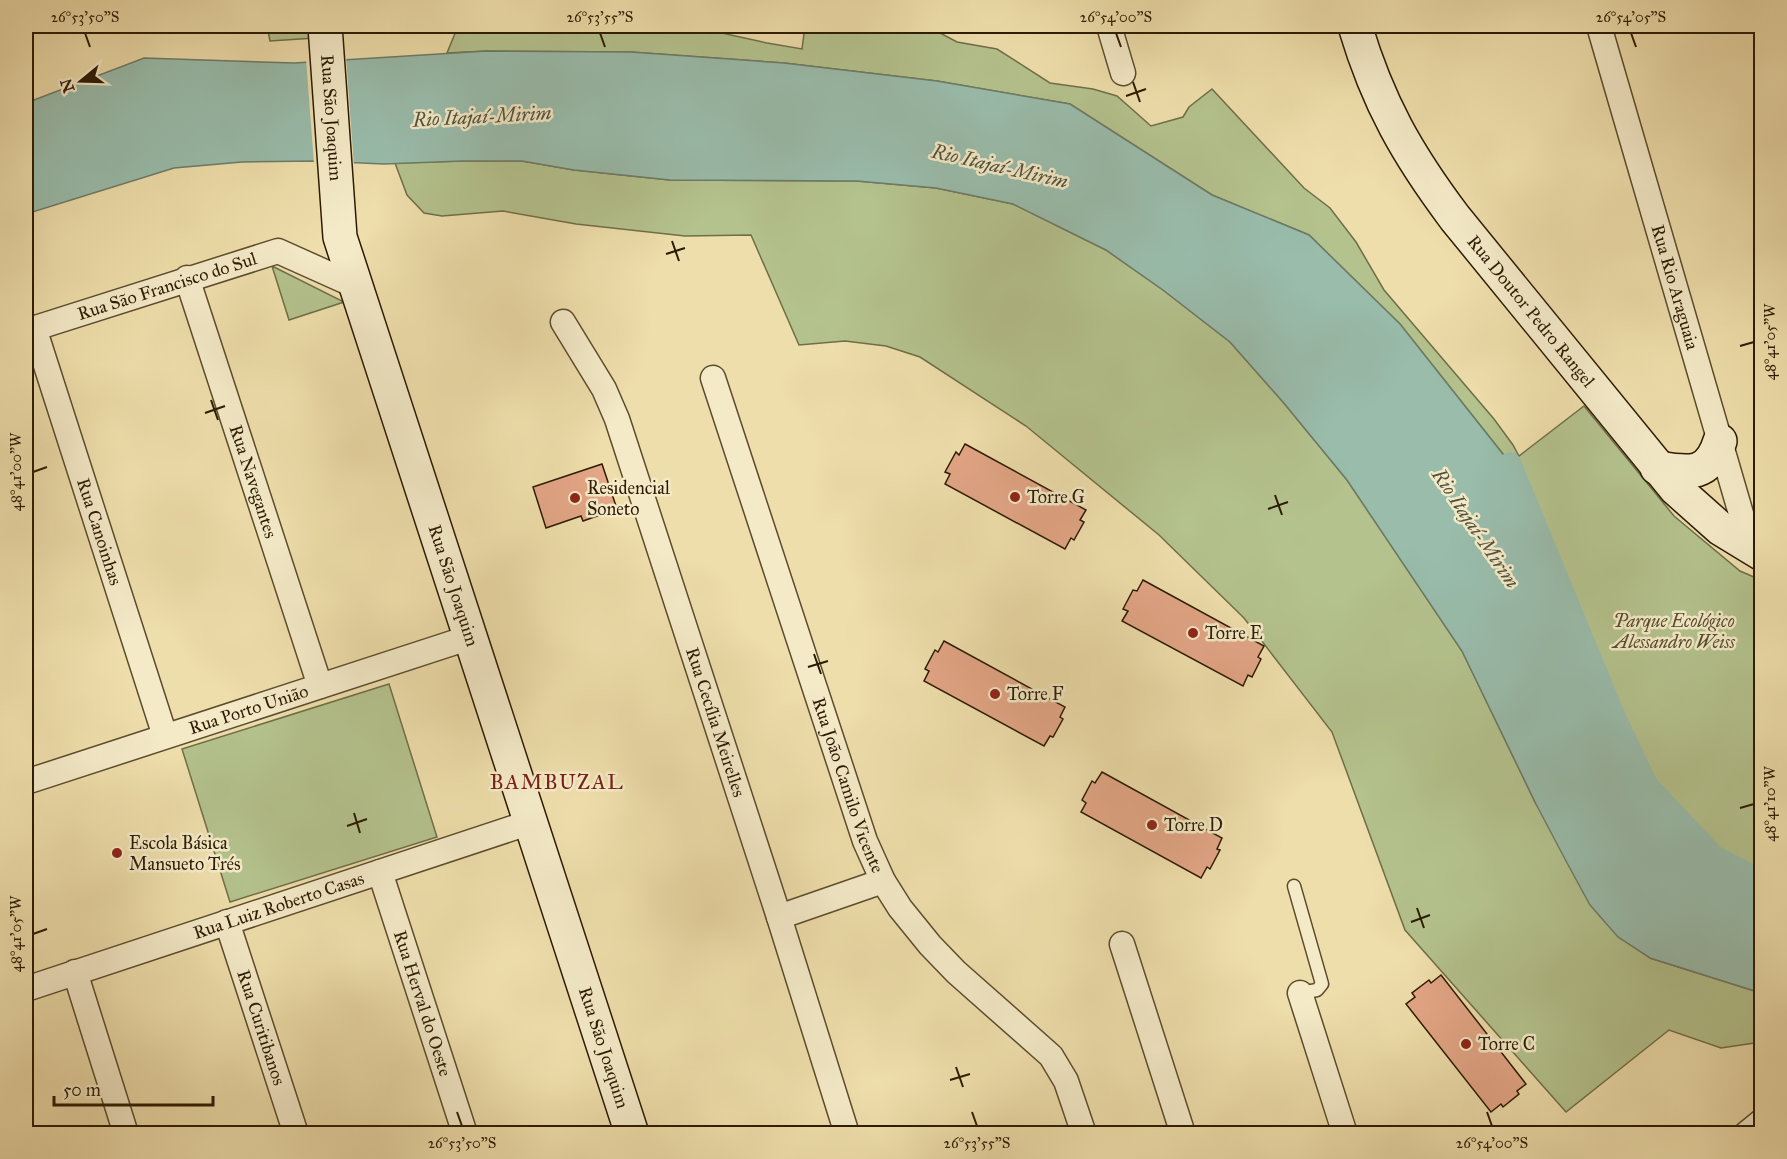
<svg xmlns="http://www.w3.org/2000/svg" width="1787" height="1159" font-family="'IM FELL Great Primer',serif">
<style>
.green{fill:#b4c28d;stroke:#706e48;stroke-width:1.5}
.water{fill:#99bcab;stroke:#6d7c68;stroke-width:1.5}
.pier{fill:#eedeab}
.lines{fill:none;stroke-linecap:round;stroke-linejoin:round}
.canal{stroke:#99bcab;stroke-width:22}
.building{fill:#e3a686;stroke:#2c1b03;stroke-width:1.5}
.lane-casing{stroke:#5c4c2d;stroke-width:15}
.street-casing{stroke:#5c4c2d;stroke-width:27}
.secondary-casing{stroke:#2c1b03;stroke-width:36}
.lane{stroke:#f4eac8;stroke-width:12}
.street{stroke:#f4eac8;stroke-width:24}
.secondary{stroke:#f4eac8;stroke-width:33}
.ticks{fill:none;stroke:#2c1b03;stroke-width:2}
.poi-dot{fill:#8f2418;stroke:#f4eac8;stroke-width:2}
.labels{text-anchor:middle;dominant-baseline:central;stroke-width:5;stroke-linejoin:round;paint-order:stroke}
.street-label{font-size:18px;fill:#2c1b03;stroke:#f4eac8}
.poi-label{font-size:18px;fill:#2c1b03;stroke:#f4eac8;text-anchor:start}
.park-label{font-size:18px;font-style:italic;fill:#554d2c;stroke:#f4eac8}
.water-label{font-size:20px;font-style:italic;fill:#52533e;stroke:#f4eac8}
.quarter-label{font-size:21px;letter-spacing:1.5px;fill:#7a1f14;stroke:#f4eac8}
.neatline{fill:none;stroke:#2c1b03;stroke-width:2}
.ticks-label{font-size:15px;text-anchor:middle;fill:#2c1b03}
</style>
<rect width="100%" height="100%" fill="#eedeab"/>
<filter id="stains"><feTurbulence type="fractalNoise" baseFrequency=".00333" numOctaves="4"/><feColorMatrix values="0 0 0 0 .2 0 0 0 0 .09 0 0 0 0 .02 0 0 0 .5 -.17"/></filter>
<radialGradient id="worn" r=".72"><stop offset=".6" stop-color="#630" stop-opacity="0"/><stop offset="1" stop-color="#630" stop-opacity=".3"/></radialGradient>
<g class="green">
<polygon points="267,26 314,26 315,38 270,41"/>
<polygon points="472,26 690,26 767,43 802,49 805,26 927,26 957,42 997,49 1050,83 1093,89 1117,96 1151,126 1183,117 1189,107 1212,89 1304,188 1330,208 1356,242 1384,290 1494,419 1513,445 1519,456 1584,406 1674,516 1740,571 1761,580 1761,881 1714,856 1648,786 1616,720 1510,463 1400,324 1309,235 1212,195 1070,104 937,81 784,63 631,52 487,51 447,53 456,31"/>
<polygon points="462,161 522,161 574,170 670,180 857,181 936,188 1013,204 1106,250 1163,290 1230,342 1283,402 1347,480 1462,651 1536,804 1650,958 1761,993 1761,1042 1721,1048 1669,1030 1566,1112 1405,930 1332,732 1244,618 1159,535 1026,426 920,357 886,346 845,341 799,345 751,235 685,236 576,224 503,211 442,216 424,213 407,195 395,163"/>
<polygon points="272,266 344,302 289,320"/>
<polygon points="389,684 437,837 230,902 182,749"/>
</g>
<polygon class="water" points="487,51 631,52 784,63 937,81 1070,104 1212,195 1309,235 1400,324 1510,463 1616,720 1648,786 1714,856 1761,881 1761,993 1650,958 1618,937 1590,905 1566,861 1536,804 1462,651 1347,480 1283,402 1230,342 1163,290 1106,250 1013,204 936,188 857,181 670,180 574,170 522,161 462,161 384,164 317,161 242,162 174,168 26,214 26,103 144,58 294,63"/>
<polygon class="pier" points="346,56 354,166 314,164 306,59"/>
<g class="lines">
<polyline class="canal" points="1510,463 1616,720 1648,786 1714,856 1762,881"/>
</g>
<g class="building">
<polygon points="965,444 1086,510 1080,520 1084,522 1074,540 1071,538 1065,549 945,484 950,474 945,472 956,452 959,455"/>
<polygon points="602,464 617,509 583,521 581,516 546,528 533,487"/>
<polygon points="1143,580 1264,646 1258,657 1261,659 1252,677 1248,675 1243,686 1122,621 1128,611 1123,609 1133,590 1137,591"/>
<polygon points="944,641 1065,707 1060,717 1063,719 1053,737 1050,736 1044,746 924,681 929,671 925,669 935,650 938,652"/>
<polygon points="1102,772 1222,838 1217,849 1220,850 1210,869 1207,867 1201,878 1081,812 1086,803 1082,800 1092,781 1095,783"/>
<polygon points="1441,975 1526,1084 1517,1091 1519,1094 1503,1107 1501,1104 1491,1112 1406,1004 1415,997 1412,993 1429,980 1431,983"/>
</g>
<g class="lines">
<defs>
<polyline id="lane" points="1294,886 1322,984 1317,990 1300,993"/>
<g id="street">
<polyline points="1109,26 1123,73"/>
<path id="s1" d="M1599 26 1751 548"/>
<path id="s2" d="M187 278 320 686"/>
<path id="s3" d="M563 322 604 389 617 419 779 917 847 1134"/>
<path id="s4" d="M34 328 165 736"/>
<path id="s5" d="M26 331 278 251 356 286"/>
<path id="s6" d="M713 378 865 841 883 881 900 908 930 945 956 972 1051 1056 1066 1081 1084 1134"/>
<path id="s7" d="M26 782 471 637"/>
<path id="s8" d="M380 872 465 1134"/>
<polyline points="779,917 883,881"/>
<path id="s9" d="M227 922 296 1134"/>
<polyline points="1122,944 1183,1134"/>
<polyline points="75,972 126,1134"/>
<path id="s10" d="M26 989 531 822"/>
<polyline points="1300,993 1345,1134"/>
<polyline points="1746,1134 1762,1121"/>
</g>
<g id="secondary">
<path id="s11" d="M325 26 340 237 632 1134"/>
<path id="s12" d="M1355 26C1378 103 1407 154 1455 218L1676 489 1721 529 1762 554"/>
<path d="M1657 468C1689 473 1709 477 1720 441"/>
</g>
</defs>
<use href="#lane" class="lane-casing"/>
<use href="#street" class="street-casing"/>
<use href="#secondary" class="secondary-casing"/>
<use href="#lane" class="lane"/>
<use href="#street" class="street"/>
<use href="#secondary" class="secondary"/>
</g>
<path class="ticks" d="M85 33 90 47M600 33 605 47M1116 33 1121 47M1631 33 1636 47M1133 82 1140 102M1126 96 1146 89M672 241 679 261M666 254 685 248M1740 346 1754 342M211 400 218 420M205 413 225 406M33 472 47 467M1275 495 1282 515M1268 509 1288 502M814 654 821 674M808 667 828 661M1740 808 1754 804M354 813 360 833M347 826 367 819M1417 908 1424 928M1411 922 1430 915M33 934 47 929M956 1067 963 1087M950 1080 970 1074M457 1112 462 1126M972 1112 977 1126M1487 1112 1492 1126"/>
<g class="poi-dot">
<circle cx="1015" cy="497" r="6"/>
<circle cx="575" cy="498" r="6"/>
<circle cx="1193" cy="633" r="6"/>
<circle cx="995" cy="694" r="6"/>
<circle cx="1152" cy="825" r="6"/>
<circle cx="117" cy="853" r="6"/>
<circle cx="1466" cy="1044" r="6"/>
</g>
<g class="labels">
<g class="street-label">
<text stroke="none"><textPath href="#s11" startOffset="92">Rua São Joaquim</textPath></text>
<text stroke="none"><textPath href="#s5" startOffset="148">Rua São Francisco do Sul</textPath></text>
<text stroke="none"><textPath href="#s1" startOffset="272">Rua Rio Araguaia</textPath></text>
<text stroke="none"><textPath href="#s12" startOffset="338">Rua Doutor Pedro Rangel</textPath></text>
<text stroke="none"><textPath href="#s2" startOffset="214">Rua Navegantes</textPath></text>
<text stroke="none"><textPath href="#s4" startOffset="214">Rua Canoinhas</textPath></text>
<text stroke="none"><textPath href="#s11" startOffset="578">Rua São Joaquim</textPath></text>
<text stroke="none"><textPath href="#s7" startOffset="234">Rua Porto União</textPath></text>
<text stroke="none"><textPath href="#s3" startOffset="430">Rua Cecília Meirelles</textPath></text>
<text stroke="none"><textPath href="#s6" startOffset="429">Rua João Camilo Vicente</textPath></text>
<text stroke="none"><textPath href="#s10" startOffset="266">Rua Luiz Roberto Casas</textPath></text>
<text stroke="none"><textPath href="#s8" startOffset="138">Rua Herval do Oeste</textPath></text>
<text stroke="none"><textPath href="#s9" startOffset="111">Rua Curitibanos</textPath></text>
<text stroke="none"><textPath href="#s11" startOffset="1064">Rua São Joaquim</textPath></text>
</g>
<g class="poi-label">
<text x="587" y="488">Residencial<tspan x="587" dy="21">Soneto</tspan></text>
<text x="1027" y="497">Torre G</text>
<text x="1205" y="633">Torre E</text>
<text x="1007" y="694">Torre F</text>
<text x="1164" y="825">Torre D</text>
<text x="129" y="843">Escola Básica<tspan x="129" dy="21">Mansueto Trés</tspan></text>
<text x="1478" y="1044">Torre C</text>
</g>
<g class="park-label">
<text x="1674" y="621">Parque Ecológico<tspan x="1674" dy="21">Alessandro Weiss</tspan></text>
</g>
<g class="water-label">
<text transform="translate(482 116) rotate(-3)">Rio Itajaí-Mirim</text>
<text transform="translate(1000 166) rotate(13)">Rio Itajaí-Mirim</text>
<text transform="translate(1476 528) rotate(56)">Rio Itajaí-Mirim</text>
</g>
<g class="quarter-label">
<text x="557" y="782">BAMBUZAL</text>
</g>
</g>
<rect width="1787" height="1159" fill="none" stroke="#eedeab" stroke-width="66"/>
<g transform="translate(81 81) rotate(251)" stroke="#f4eac8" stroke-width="4.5" paint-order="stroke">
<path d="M0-4.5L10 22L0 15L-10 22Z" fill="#2c1b03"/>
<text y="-9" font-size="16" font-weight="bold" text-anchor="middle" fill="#2c1b03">N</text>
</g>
<path d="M54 1096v9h159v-9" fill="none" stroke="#2c1b03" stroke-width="3"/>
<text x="63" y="1096" font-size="18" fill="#2c1b03" stroke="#f4eac8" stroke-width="4.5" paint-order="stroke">50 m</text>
<rect x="33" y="33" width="1721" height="1093" class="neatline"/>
<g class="ticks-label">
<text x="85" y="22">26°53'50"S</text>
<text x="600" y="22">26°53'55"S</text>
<text x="1116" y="22">26°54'00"S</text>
<text x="1631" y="22">26°54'05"S</text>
<text transform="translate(1770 342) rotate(-90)" y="5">48°41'05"W</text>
<text transform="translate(16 472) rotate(-90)" y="5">48°41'00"W</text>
<text transform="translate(1770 804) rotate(-90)" y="5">48°41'10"W</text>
<text transform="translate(16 934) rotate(-90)" y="5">48°41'05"W</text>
<text x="462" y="1148">26°53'50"S</text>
<text x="977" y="1148">26°53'55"S</text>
<text x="1492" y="1148">26°54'00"S</text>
</g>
<rect width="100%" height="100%" filter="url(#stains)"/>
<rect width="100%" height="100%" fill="url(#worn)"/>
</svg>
